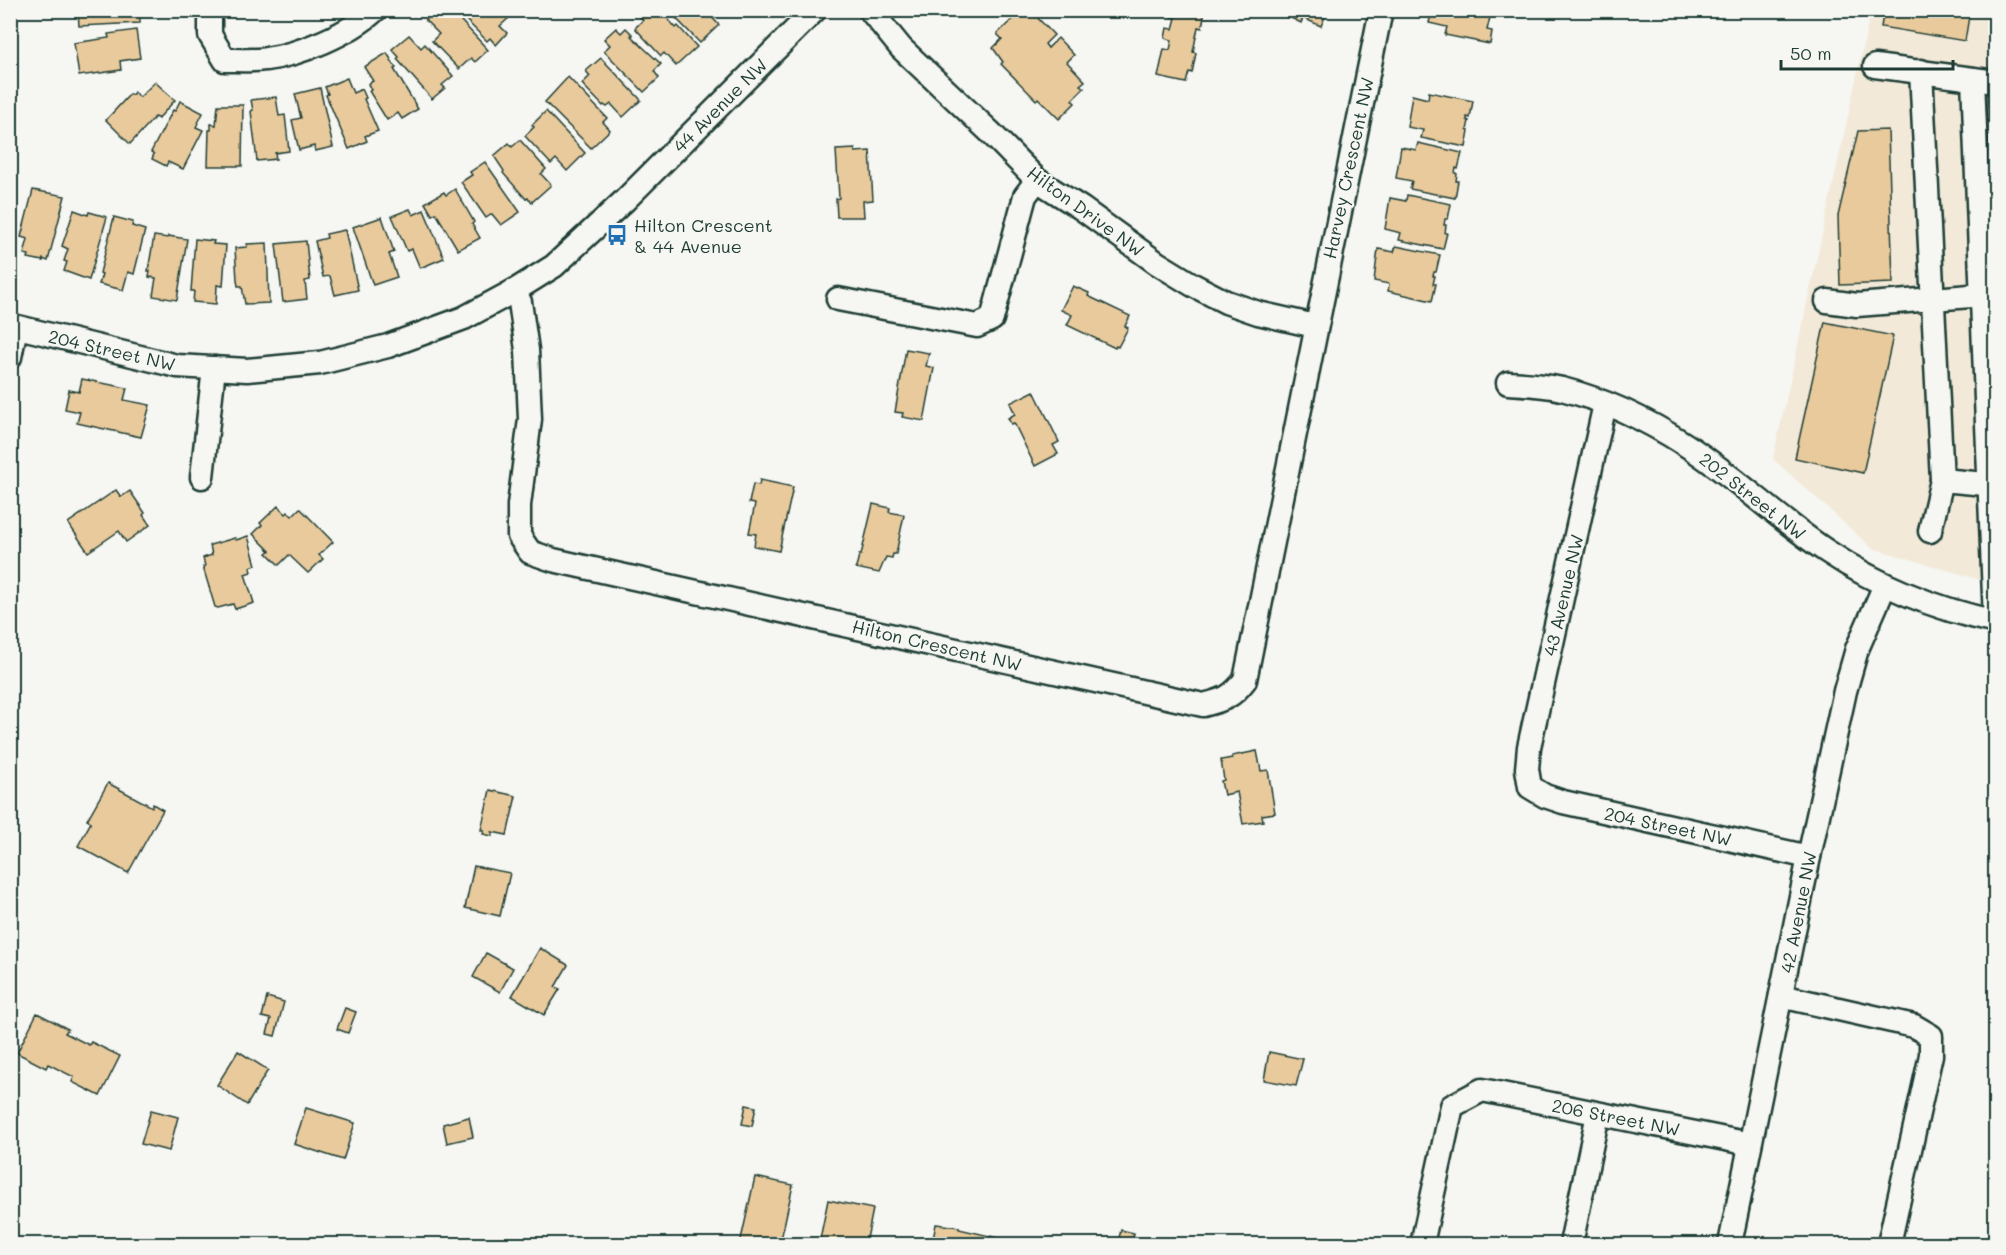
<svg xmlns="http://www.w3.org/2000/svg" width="2006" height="1255" font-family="Mali,sans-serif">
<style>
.built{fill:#f2e9d8}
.building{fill:#e9ca9c;stroke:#1f3d34;stroke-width:1.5}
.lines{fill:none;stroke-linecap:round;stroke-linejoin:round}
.minor-casing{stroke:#1f3d34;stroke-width:27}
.minor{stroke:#f6f6f2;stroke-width:22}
.labels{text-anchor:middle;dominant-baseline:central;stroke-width:4.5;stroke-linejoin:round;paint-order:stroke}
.street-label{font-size:18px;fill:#1f3d34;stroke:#f6f6f2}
.poi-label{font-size:18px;fill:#1f3d34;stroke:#f6f6f2;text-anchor:start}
</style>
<rect width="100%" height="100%" fill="#f6f6f2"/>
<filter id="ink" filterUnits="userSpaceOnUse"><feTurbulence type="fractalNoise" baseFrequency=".0167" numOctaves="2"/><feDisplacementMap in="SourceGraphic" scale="12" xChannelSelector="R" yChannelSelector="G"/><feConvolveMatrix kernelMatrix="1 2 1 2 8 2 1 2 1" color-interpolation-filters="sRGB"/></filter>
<g filter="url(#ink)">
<polygon class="built" points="1871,11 1995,11 1995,584 1872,548 1773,459"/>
<g class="building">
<polygon points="78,10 140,10 140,23 79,26"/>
<polygon points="435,10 451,10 488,50 475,62 471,58 459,69 432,41 439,34 425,20"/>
<polygon points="456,10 504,10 510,17 500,26 507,33 496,45 490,38 487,41"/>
<polygon points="645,10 660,10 676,28 678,26 697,47 676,66 664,53 661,56 635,28 643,20 639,16"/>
<polygon points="671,10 708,10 707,12 719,25 700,43 670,12"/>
<polygon points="956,10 968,10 962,17"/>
<polygon points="1026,10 1030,10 1054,35 1045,44 1048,48 1058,38 1074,55 1067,62 1085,81 1080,85 1084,88 1072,100 1075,103 1059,119 1038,98 1036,100 1001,64 1003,62 993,48 1002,39 997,34 1018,14 1021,16"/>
<polygon points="1172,10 1205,10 1202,28 1198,27 1193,52 1196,53 1192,73 1189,72 1186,83 1158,77 1164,49 1170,50 1172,40 1165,38 1167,28 1173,29 1176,18 1171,17"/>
<polygon points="1275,10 1328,10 1321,26 1303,18 1301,23"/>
<polygon points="1432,10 1497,10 1496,14 1491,13 1487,30 1492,31 1490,44 1445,35 1447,27 1429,23"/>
<polygon points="1884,10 1970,10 1965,41 1881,27"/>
<polygon points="1995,10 1996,10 1996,35 1992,35"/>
<polygon points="616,28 621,33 626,28 633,35 631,36 661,64 654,71 659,78 644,92 604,51 610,45 604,39"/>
<polygon points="136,30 140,58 120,61 121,70 79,76 74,43 109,38 108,34"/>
<polygon points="409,35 421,48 425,44 453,76 442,85 445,88 432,99 397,59 399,57 392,49"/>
<polygon points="387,53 396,68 394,69 418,109 402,119 398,113 387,120 369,91 371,90 368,84 373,81 364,67"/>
<polygon points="601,58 641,100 623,117 611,104 607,107 604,105 603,106 582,84 590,76 586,71"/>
<polygon points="568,77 607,118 603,122 610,130 591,148 545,102"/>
<polygon points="347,78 353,93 362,89 366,98 364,99 378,131 365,136 367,141 349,149 326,95 328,94 325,87"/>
<polygon points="155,82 175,100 158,119 155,117 130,144 106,120 130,94 132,95 134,92 140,97"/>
<polygon points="320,88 333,147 315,151 314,146 299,150 292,120 301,118 295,94"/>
<polygon points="1429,92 1473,101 1470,118 1467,117 1467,120 1469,121 1467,130 1469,131 1466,147 1421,138 1423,130 1407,127 1412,95 1428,99"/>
<polygon points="276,97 279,116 285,115 289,151 275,153 276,159 257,161 251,111 253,110 251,100"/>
<polygon points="180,101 203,113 196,127 203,130 183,169 168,162 166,166 152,159 154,154 151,152 173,110 175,111"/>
<polygon points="218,105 243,105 242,166 208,166 209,130 211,130 211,124 216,125"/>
<polygon points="546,111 585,153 567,171 556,159 551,164 525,136 534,127 532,125"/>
<polygon points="1888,130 1893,283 1840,285 1838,216 1858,131"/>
<polygon points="520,140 546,169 541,174 551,185 532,202 528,198 526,199 503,173 504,171 494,156 509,143 512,147"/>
<polygon points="1418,143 1462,153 1458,169 1456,168 1455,173 1457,174 1456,181 1458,181 1455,198 1410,189 1412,181 1396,178 1401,147 1416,150"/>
<polygon points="855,149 855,152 870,151 873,200 863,201 864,217 837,217 836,199 839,198 836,150"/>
<polygon points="485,162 520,212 501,225 492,214 486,218 461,182 472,175 470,172"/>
<polygon points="455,189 474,222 472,224 480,238 458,250 436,213 432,215 425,203 444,192 446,195"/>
<polygon points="33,190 65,196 48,261 43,259 43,261 28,258 29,255 24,254 28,239 21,237"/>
<polygon points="1407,195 1451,204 1448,219 1445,219 1444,225 1446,225 1445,233 1447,233 1443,249 1399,240 1401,233 1385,229 1390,198 1406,201"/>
<polygon points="410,209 413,215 424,210 444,258 420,268 412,249 407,251 392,216"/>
<polygon points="74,210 88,215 89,212 107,217 89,280 64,271 67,262 64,261 68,249 62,246"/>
<polygon points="114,217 133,222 132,226 145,230 134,274 128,272 123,290 99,284 102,274 100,273"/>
<polygon points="382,217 394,252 389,254 397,277 373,285 353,227"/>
<polygon points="345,230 358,290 335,295 330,276 323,277 315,241 327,238 326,234"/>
<polygon points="154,236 168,238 168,236 187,239 177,300 153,296 156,278 149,277 150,271 148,271"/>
<polygon points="195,239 214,241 213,244 226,245 223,286 217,285 216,304 193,302 194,291 191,291"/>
<polygon points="306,241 310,280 305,281 307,299 283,302 276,244"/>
<polygon points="267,243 269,303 245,304 242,286 238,286 237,280 235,248 247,247 247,244"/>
<polygon points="1396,246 1440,255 1436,272 1434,272 1433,276 1435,276 1433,284 1436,284 1432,301 1388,291 1389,284 1374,281 1378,249 1394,252"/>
<polygon points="1073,286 1089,293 1088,296 1130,316 1125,326 1128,328 1118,347 1116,346 1115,348 1067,325 1072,315 1061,310"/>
<polygon points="1825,322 1893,336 1863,473 1795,458"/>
<polygon points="906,349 929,353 926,366 934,368 924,421 902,417 903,413 895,412"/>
<polygon points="82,379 127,388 124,400 150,405 141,437 77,423 80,412 65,409 69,390 79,392"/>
<polygon points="1034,391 1059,442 1053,445 1058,454 1035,466 1014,423 1011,424 1008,418 1015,414 1010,403"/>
<polygon points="760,480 793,487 779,551 754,546 756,534 749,533 755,504 749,503 753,484 759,485"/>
<polygon points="116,490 121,497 130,491 145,513 143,515 150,525 126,542 119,531 88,552 68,523"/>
<polygon points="873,504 890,508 889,512 904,515 896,554 893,554 892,558 886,557 879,573 856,568 859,555 861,555"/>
<polygon points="278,506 286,514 288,512 292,516 300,508 333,542 319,555 323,559 308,573 289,555 279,565 267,553 270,551 253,534 262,525 260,523"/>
<polygon points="248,536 256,565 250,567 251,572 245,574 254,603 235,609 233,604 218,608 215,607 203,567 205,566 203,558 212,555 210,545 235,538 236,540"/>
<polygon points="1257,751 1261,771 1268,770 1275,813 1262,815 1263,821 1243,824 1237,792 1224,795 1221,781 1224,780 1221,760 1232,758 1232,756"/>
<polygon points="108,783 152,807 153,804 163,810 128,873 78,846 91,822 87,820"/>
<polygon points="490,790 516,796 507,835 492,832 492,836 483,834 484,830 481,830"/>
<polygon points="474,866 510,873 500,916 465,908"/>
<polygon points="540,948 568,965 555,987 560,989 544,1015 512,996"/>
<polygon points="486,953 513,968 500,992 473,977"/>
<polygon points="267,997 284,1002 275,1036 267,1034 271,1019 262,1017"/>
<polygon points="345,1008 356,1012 348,1033 337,1029"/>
<polygon points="37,1013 68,1029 65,1033 89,1045 91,1042 120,1056 100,1096 72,1082 74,1077 48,1064 46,1068 17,1053"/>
<polygon points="238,1051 268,1070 247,1105 217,1085"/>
<polygon points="1269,1052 1303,1059 1296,1086 1264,1080"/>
<polygon points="746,1105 756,1107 752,1126 742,1124"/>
<polygon points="306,1108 355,1123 343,1160 294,1144"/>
<polygon points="151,1110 178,1117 169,1151 141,1144"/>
<polygon points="469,1117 473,1137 447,1143 443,1124"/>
<polygon points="755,1177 793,1185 780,1244 740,1244"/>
<polygon points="828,1200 873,1209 866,1244 819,1244"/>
<polygon points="936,1224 959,1227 959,1229 1024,1244 932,1244"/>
<polygon points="1121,1230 1134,1233 1132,1244 1118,1242"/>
</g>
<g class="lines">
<defs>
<g id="minor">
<path d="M210 10V35L225 60C238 60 253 61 266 59 299 55 351 33 375 10"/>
<polyline points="870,10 901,48 990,132 1037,180 1081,208 1157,263 1193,285 1226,302 1258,313 1315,326"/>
<polyline points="1875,66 1996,82"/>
<polyline points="1921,71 1942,480 1930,531"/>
<polyline points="1973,79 1995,621"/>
<path d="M514 291 520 302 527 350 530 419 519 505V536L530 552 553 560 1203 705C1224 700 1232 697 1245 680L1381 10"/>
<polyline points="838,299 977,326 992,319 1025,196 1037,180"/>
<polyline points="1827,301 1857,305 1996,294"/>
<polyline points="10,325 177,366 247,370 320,363 388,346 464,318 514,291 554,266 625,200 815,10"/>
<polyline points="10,357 16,327"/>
<path d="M1508 383C1526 384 1544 385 1562 389 1605 400 1649 421 1686 445 1736 477 1779 520 1828 552 1879 586 1936 609 1996 622"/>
<polyline points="1605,404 1529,747 1527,769 1530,787 1545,796 1563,802 1809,857"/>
<polyline points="202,477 214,368"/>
<polyline points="1942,480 1996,485"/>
<polyline points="1781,996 1914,1026 1931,1036 1931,1055 1889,1244"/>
<polyline points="1422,1244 1452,1106 1482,1090 1750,1144"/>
<polyline points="1571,1244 1598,1114"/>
<polyline points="1730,1244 1809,857 1845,691 1857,649 1885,585"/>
</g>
</defs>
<use href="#minor" class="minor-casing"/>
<use href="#minor" class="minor"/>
</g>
</g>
<defs>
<symbol id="bus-bare" viewBox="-9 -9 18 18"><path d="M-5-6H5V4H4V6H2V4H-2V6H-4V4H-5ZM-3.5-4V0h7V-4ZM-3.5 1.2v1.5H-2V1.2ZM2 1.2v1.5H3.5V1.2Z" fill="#1f6fb2" stroke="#f6f6f2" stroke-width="2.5" paint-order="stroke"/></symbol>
</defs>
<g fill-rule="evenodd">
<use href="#bus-bare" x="602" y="220" width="30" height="30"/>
</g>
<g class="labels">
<g class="street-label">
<text transform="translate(720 105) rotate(-45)">44 Avenue NW</text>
<text transform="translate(1348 168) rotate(-78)">Harvey Crescent NW</text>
<text transform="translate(1086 211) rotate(36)">Hilton Drive NW</text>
<text transform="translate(112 350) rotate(13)">204 Street NW</text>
<text transform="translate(1753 496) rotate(38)">202 Street NW</text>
<text transform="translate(1563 595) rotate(-77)">43 Avenue NW</text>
<text transform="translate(937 645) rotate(13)">Hilton Crescent NW</text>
<text transform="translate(1668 826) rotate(12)">204 Street NW</text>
<text transform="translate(1798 912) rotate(-79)">42 Avenue NW</text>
<text transform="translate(1616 1117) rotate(11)">206 Street NW</text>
</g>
<g class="poi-label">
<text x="634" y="225">Hilton Crescent<tspan x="634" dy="21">&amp; 44 Avenue</tspan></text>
</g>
</g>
<rect width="2006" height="1255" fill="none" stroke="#f6f6f2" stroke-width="36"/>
<rect x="18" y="18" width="1970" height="1219" fill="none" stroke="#1f3d34" stroke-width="2" filter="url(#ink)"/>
<path d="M1781 60v9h172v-9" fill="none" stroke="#1f3d34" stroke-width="3"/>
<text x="1790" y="60" font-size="18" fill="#1f3d34" stroke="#f6f6f2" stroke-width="4.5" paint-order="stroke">50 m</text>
</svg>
